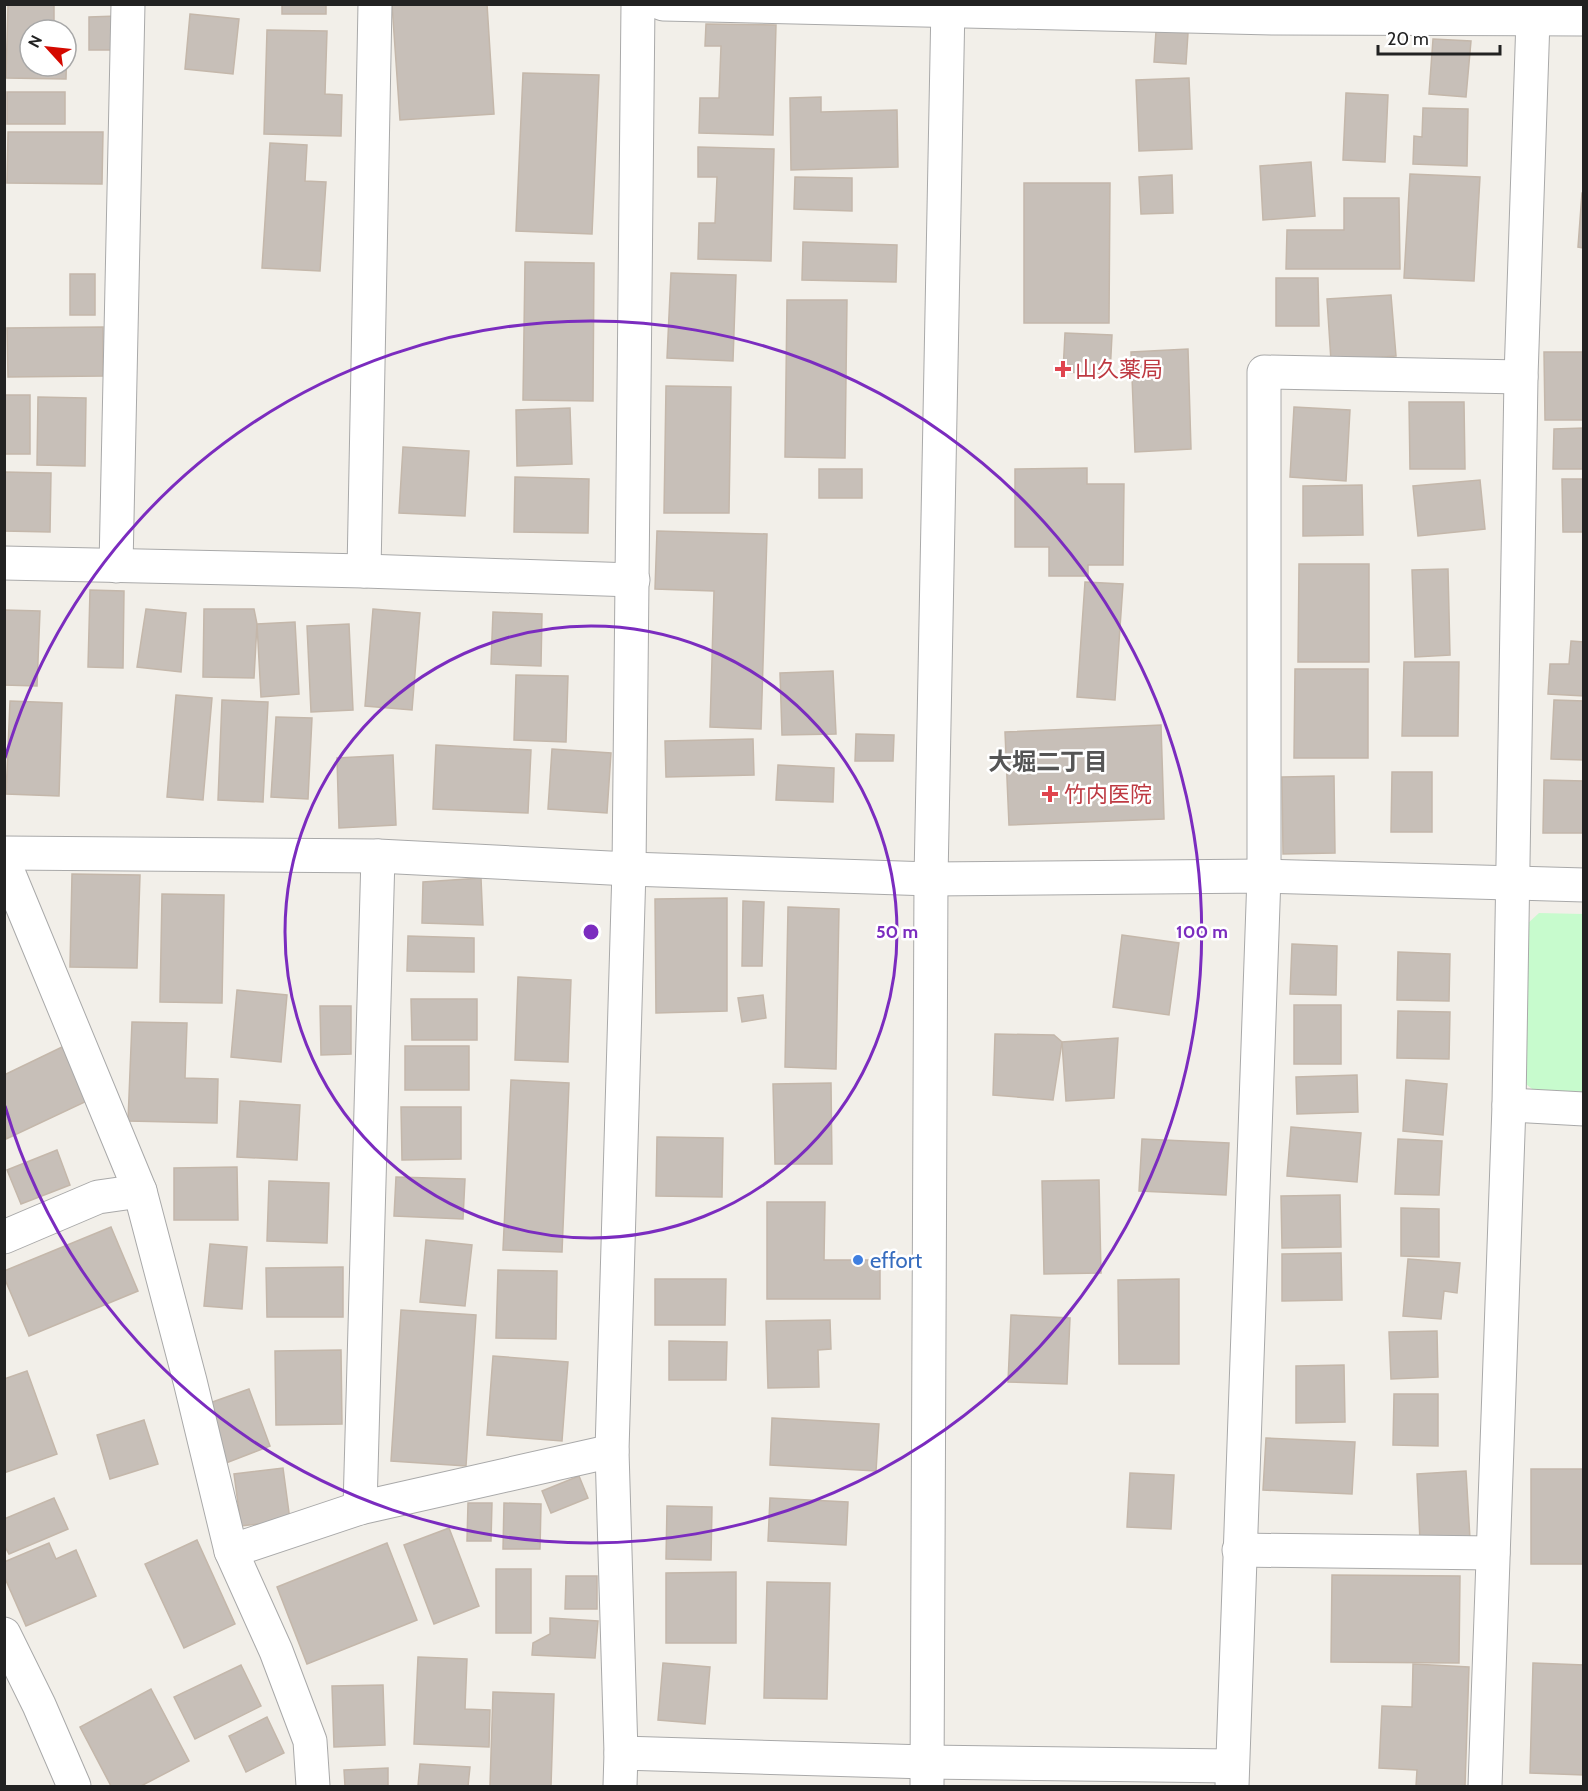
<svg xmlns="http://www.w3.org/2000/svg" width="1588" height="1791" font-family="Cabin,'Noto Sans JP',sans-serif">
<style>
.park{fill:#c7fbcd}
.building{fill:#c7bfb8;stroke:#c4b7aa;stroke-width:1.5}
.lines{fill:none;stroke-linecap:round;stroke-linejoin:round}
.minor-casing{stroke:#a9a9a9;stroke-width:35}
.minor{stroke:#fff;stroke-width:33}
.ring{fill:none;stroke:#7b2cbf;stroke-width:3}
.health-dot{fill:#e0444e;stroke:#fff;stroke-width:2}
.shop-dot{fill:#3f7fe0;stroke:#fff;stroke-width:2}
.labels{text-anchor:middle;dominant-baseline:central;stroke-width:5;stroke-linejoin:round;paint-order:stroke}
.health-label{font-size:22px;fill:#be3a42;stroke:#fff;text-anchor:start}
.shop-label{font-size:22px;fill:#366cbe;stroke:#fff;text-anchor:start}
.neighbourhood-label{font-size:24px;font-weight:bold;fill:#555;stroke:#fff}
.centre{fill:#7b2cbf;stroke:#fff;stroke-width:3}
.ring-label{font-size:18px;text-anchor:middle;font-weight:bold;fill:#7b2cbf;stroke:#fff;stroke-width:5;stroke-linejoin:round;paint-order:stroke}
</style>
<rect width="100%" height="100%" fill="#f2efe9"/>
<polygon class="park" points="1539,913 1583,914 1583,1094 1536,1092 1522,1081 1526,925"/>
<g class="building">
<polygon points="8,4 54,4 54,30 30,30 30,66 66,66 67,39 66,79 6,78"/>
<rect x="282" y="4" width="44" height="10"/>
<polygon points="392,4 487,4 494,114 400,120"/>
<polygon points="190,14 239,19 233,74 185,69"/>
<polygon points="117,16 117,50 89,50 89,17"/>
<polygon points="706,24 776,25 773,135 699,133 700,98 719,98 721,46 705,46"/>
<polygon points="267,30 327,31 325,94 342,95 341,136 264,134"/>
<polygon points="1156,31 1188,33 1186,64 1154,62"/>
<polygon points="1433,39 1471,41 1466,97 1429,94"/>
<polygon points="523,73 599,75 592,234 516,231"/>
<polygon points="1189,78 1192,149 1139,151 1136,80"/>
<rect x="7" y="92" width="58" height="32"/>
<polygon points="1346,93 1388,95 1385,162 1343,160"/>
<polygon points="821,97 821,112 897,110 898,167 791,170 790,98"/>
<polygon points="1423,108 1468,109 1467,166 1413,164 1414,136 1422,137"/>
<polygon points="8,132 103,132 102,184 7,183"/>
<polygon points="270,143 307,145 305,181 326,182 320,271 262,268"/>
<polygon points="698,147 774,149 771,261 698,259 699,223 715,223 717,177 698,177"/>
<polygon points="1311,162 1315,216 1263,220 1260,166"/>
<polygon points="1410,174 1480,177 1474,281 1404,278"/>
<polygon points="1172,175 1173,213 1141,214 1139,177"/>
<polygon points="795,177 852,178 852,211 794,209"/>
<polygon points="1024,183 1110,183 1109,323 1024,323"/>
<polygon points="1582,193 1584,193 1584,248 1578,247"/>
<polygon points="1344,198 1399,198 1400,269 1286,269 1287,230 1344,230"/>
<polygon points="803,242 897,245 896,282 802,280"/>
<polygon points="525,262 594,263 593,401 523,400"/>
<polygon points="671,273 736,275 733,361 667,358"/>
<rect x="70" y="274" width="25" height="41"/>
<polygon points="1276,278 1318,278 1319,326 1276,326"/>
<polygon points="1391,295 1396,356 1331,361 1327,299"/>
<polygon points="787,300 847,300 845,458 785,457"/>
<polygon points="103,327 103,376 8,377 7,328"/>
<polygon points="1065,333 1112,335 1110,374 1063,372"/>
<polygon points="1188,349 1191,449 1135,452 1131,352"/>
<polygon points="1544,352 1584,352 1584,420 1545,420"/>
<polygon points="666,386 731,387 729,513 664,513"/>
<rect x="4" y="395" width="26" height="59"/>
<polygon points="38,397 86,398 85,466 37,465"/>
<polygon points="1409,402 1464,402 1465,469 1410,469"/>
<polygon points="1294,407 1350,410 1346,481 1290,477"/>
<polygon points="570,408 572,464 517,466 516,410"/>
<polygon points="1584,428 1584,469 1553,469 1554,429"/>
<polygon points="403,447 469,451 465,516 399,513"/>
<polygon points="1087,468 1087,484 1124,484 1123,565 1088,565 1088,576 1049,576 1049,547 1015,547 1015,469"/>
<rect x="819" y="469" width="43" height="29"/>
<polygon points="4,472 51,473 50,532 4,531"/>
<polygon points="515,477 589,479 588,533 514,532"/>
<polygon points="1562,479 1584,479 1584,532 1563,532"/>
<polygon points="1480,480 1485,529 1418,536 1413,486"/>
<polygon points="1362,485 1363,535 1303,536 1303,486"/>
<polygon points="657,531 767,534 761,729 710,727 714,591 655,589"/>
<polygon points="1299,564 1369,564 1369,662 1298,662"/>
<polygon points="1448,569 1450,655 1415,657 1412,570"/>
<polygon points="1085,582 1123,584 1115,700 1077,697"/>
<polygon points="90,590 124,591 123,668 88,667"/>
<polygon points="146,609 186,613 181,672 137,667"/>
<polygon points="204,609 254,609 257,624 254,678 203,677"/>
<polygon points="373,609 420,613 412,710 365,706"/>
<polygon points="4,610 40,611 37,686 4,685"/>
<polygon points="493,612 542,614 541,666 491,664"/>
<polygon points="295,622 299,694 261,697 257,624"/>
<polygon points="349,624 353,710 311,712 307,626"/>
<polygon points="1571,641 1584,642 1584,696 1548,694 1550,664 1569,664"/>
<polygon points="1404,662 1459,662 1458,736 1402,736"/>
<polygon points="1295,669 1368,669 1368,758 1294,758"/>
<polygon points="833,671 836,734 782,735 780,673"/>
<polygon points="516,675 568,676 566,742 514,740"/>
<polygon points="176,695 212,698 203,800 167,797"/>
<polygon points="222,700 268,702 263,802 218,800"/>
<polygon points="1554,700 1584,701 1584,760 1551,759"/>
<polygon points="10,701 62,703 59,796 6,794"/>
<polygon points="276,717 312,718 308,799 271,797"/>
<polygon points="1161,725 1164,819 1009,825 1005,732"/>
<polygon points="856,734 894,735 893,761 855,761"/>
<polygon points="753,739 754,775 666,777 665,741"/>
<polygon points="436,745 531,750 528,813 433,809"/>
<polygon points="552,749 611,753 607,813 548,809"/>
<polygon points="393,755 396,825 339,828 337,758"/>
<polygon points="778,765 834,768 833,802 776,800"/>
<polygon points="1392,772 1432,772 1432,832 1391,832"/>
<polygon points="1334,776 1335,853 1283,854 1282,777"/>
<polygon points="1544,780 1584,781 1584,833 1543,833"/>
<polygon points="72,874 140,875 137,968 70,967"/>
<polygon points="481,878 483,925 422,923 423,882"/>
<polygon points="162,894 224,895 222,1003 160,1002"/>
<polygon points="727,898 727,1011 656,1013 655,899"/>
<polygon points="743,901 764,902 762,966 742,966"/>
<polygon points="788,907 839,909 836,1069 785,1067"/>
<polygon points="1122,935 1179,943 1169,1015 1113,1007"/>
<polygon points="408,936 474,938 474,972 407,971"/>
<polygon points="1292,944 1337,946 1336,995 1290,994"/>
<polygon points="1398,952 1450,954 1449,1001 1397,1000"/>
<polygon points="518,977 571,980 568,1062 515,1060"/>
<polygon points="237,990 287,995 281,1062 231,1057"/>
<polygon points="763,995 766,1018 742,1022 738,998"/>
<polygon points="411,999 477,999 477,1040 412,1040"/>
<rect x="1294" y="1005" width="47" height="59"/>
<polygon points="320,1006 351,1006 351,1054 321,1055"/>
<polygon points="1398,1011 1450,1012 1449,1059 1397,1058"/>
<polygon points="132,1022 187,1023 185,1078 218,1079 217,1123 128,1121"/>
<polygon points="995,1034 1054,1035 1062,1042 1053,1100 993,1095"/>
<polygon points="1118,1038 1114,1098 1066,1101 1062,1042"/>
<rect x="405" y="1046" width="64" height="44"/>
<polygon points="62,1047 87,1101 6,1139 4,1075"/>
<polygon points="1357,1075 1358,1112 1297,1114 1296,1077"/>
<polygon points="511,1080 569,1083 562,1252 503,1250"/>
<polygon points="1406,1080 1447,1084 1443,1135 1403,1131"/>
<polygon points="831,1083 832,1164 775,1164 773,1084"/>
<polygon points="240,1101 300,1105 297,1160 237,1157"/>
<polygon points="401,1107 461,1107 461,1159 402,1160"/>
<polygon points="1291,1127 1361,1133 1357,1182 1287,1176"/>
<polygon points="657,1137 723,1138 722,1197 656,1196"/>
<polygon points="1142,1139 1229,1143 1226,1195 1139,1191"/>
<polygon points="1398,1139 1442,1141 1439,1195 1395,1194"/>
<polygon points="57,1150 70,1185 21,1204 7,1170"/>
<polygon points="237,1167 238,1220 174,1220 174,1168"/>
<polygon points="396,1177 465,1179 463,1219 394,1216"/>
<polygon points="1099,1180 1101,1273 1044,1274 1042,1181"/>
<polygon points="269,1181 329,1183 327,1243 267,1241"/>
<polygon points="1340,1195 1341,1247 1282,1248 1281,1196"/>
<polygon points="767,1202 825,1202 824,1260 880,1260 880,1299 767,1299"/>
<polygon points="1401,1208 1439,1209 1439,1257 1401,1256"/>
<polygon points="111,1227 138,1291 29,1336 4,1277 4,1271"/>
<polygon points="426,1240 472,1245 465,1306 420,1302"/>
<polygon points="210,1244 247,1247 242,1309 204,1306"/>
<polygon points="1341,1253 1342,1300 1282,1301 1282,1254"/>
<polygon points="1408,1259 1460,1263 1457,1293 1444,1291 1441,1319 1403,1316"/>
<polygon points="343,1267 343,1317 267,1317 266,1268"/>
<polygon points="498,1270 557,1271 556,1339 496,1338"/>
<polygon points="655,1279 726,1279 725,1325 655,1325"/>
<polygon points="1179,1279 1179,1364 1119,1364 1118,1280"/>
<polygon points="401,1310 476,1315 466,1466 391,1461"/>
<polygon points="1011,1315 1070,1318 1067,1384 1008,1382"/>
<polygon points="830,1320 831,1349 818,1350 819,1387 768,1388 766,1321"/>
<polygon points="1437,1331 1438,1377 1391,1379 1389,1332"/>
<polygon points="669,1341 727,1342 726,1380 669,1380"/>
<polygon points="341,1350 342,1424 276,1425 275,1351"/>
<polygon points="493,1356 568,1362 562,1441 487,1435"/>
<polygon points="1344,1365 1345,1422 1296,1423 1296,1366"/>
<polygon points="27,1371 57,1454 4,1473 4,1379"/>
<polygon points="249,1389 270,1446 226,1463 204,1405"/>
<polygon points="1394,1394 1438,1394 1438,1446 1393,1445"/>
<polygon points="772,1418 879,1424 876,1471 770,1465"/>
<polygon points="144,1420 158,1464 110,1479 97,1435"/>
<polygon points="1266,1438 1355,1442 1352,1494 1263,1490"/>
<polygon points="283,1468 290,1520 241,1526 234,1474"/>
<rect x="1531" y="1469" width="53" height="95"/>
<polygon points="1466,1471 1470,1539 1420,1541 1417,1474"/>
<polygon points="1130,1473 1174,1475 1171,1529 1127,1527"/>
<polygon points="579,1476 588,1498 551,1513 542,1491"/>
<polygon points="54,1498 68,1529 9,1554 4,1545 4,1519"/>
<polygon points="770,1498 848,1502 846,1545 768,1541"/>
<polygon points="468,1503 492,1503 491,1541 467,1541"/>
<polygon points="504,1503 541,1504 540,1549 503,1549"/>
<polygon points="667,1506 712,1507 711,1560 666,1559"/>
<polygon points="449,1528 479,1606 434,1624 404,1545"/>
<polygon points="197,1540 235,1624 184,1648 145,1564"/>
<polygon points="49,1543 56,1559 76,1550 96,1596 26,1626 4,1576 4,1562"/>
<polygon points="387,1543 417,1620 307,1664 277,1587"/>
<rect x="496" y="1569" width="35" height="64"/>
<polygon points="736,1572 736,1643 666,1643 666,1573"/>
<polygon points="1332,1575 1460,1576 1459,1663 1331,1662"/>
<polygon points="566,1576 597,1576 597,1609 565,1609"/>
<polygon points="767,1582 830,1583 827,1699 764,1698"/>
<polygon points="550,1618 598,1621 595,1658 532,1655 533,1643 550,1634"/>
<polygon points="418,1657 467,1659 465,1709 490,1710 489,1747 414,1744"/>
<polygon points="663,1663 710,1667 705,1724 658,1720"/>
<polygon points="1533,1663 1584,1665 1584,1775 1530,1773"/>
<polygon points="1413,1664 1469,1667 1465,1786 1416,1786 1417,1770 1379,1768 1382,1706 1412,1707"/>
<polygon points="241,1665 261,1706 195,1739 174,1697"/>
<polygon points="383,1685 385,1745 334,1747 332,1686"/>
<polygon points="151,1689 189,1761 141,1786 111,1786 80,1727"/>
<polygon points="493,1692 554,1694 551,1786 490,1786"/>
<polygon points="267,1717 284,1753 246,1772 229,1736"/>
<polygon points="420,1764 470,1767 468,1786 418,1786"/>
<polygon points="388,1768 388,1786 345,1786 344,1770"/>
</g>
<g class="lines">
<defs>
<g id="minor">
<polyline points="663,4 1274,18 1584,19"/>
<polyline points="4,563 364,571 633,580"/>
<polyline points="116,566 128,4"/>
<polyline points="364,571 375,4"/>
<polyline points="4,853 378,856 629,869 931,879 1264,876 1584,885"/>
<polyline points="4,862 140,1191 190,1381 231,1551 276,1651 310,1741 313,1786"/>
<polyline points="1509,1105 1584,1109"/>
<polyline points="4,1237 98,1197 140,1191"/>
<polyline points="360,1508 378,856"/>
<polyline points="1239,1550 1493,1553"/>
<polyline points="231,1551 360,1508 612,1451"/>
<polyline points="4,1634 39,1705 74,1786"/>
<polyline points="621,1753 927,1762 1231,1766"/>
<polyline points="620,1786 621,1753 612,1451 629,869 638,4"/>
<polyline points="927,1786 931,879 948,4"/>
<polyline points="1232,1786 1264,876 1264,372 1521,377"/>
<polyline points="1485,1786 1509,1105 1521,377 1533,19"/>
</g>
</defs>
<use href="#minor" class="minor-casing"/>
<use href="#minor" class="minor"/>
</g>
<g class="ring">
<circle cx="591" cy="932" r="306"/>
<path d="M5 758A611 611 0 1 1 5 1106"/>
</g>
<g class="health-dot">
<path d="M1060 360h6v6h6v6h-6v6h-6v-6h-6v-6h6z"/>
<path d="M1047 785h6v6h6v6h-6v6h-6v-6h-6v-6h6z"/>
</g>
<circle class="shop-dot" cx="858" cy="1260" r="6"/>
<g class="labels">
<g class="health-label">
<text x="1075" y="369">山久薬局</text>
<text x="1064" y="794">竹内医院</text>
</g>
<g class="shop-label">
<text x="870" y="1260">effort</text>
</g>
<g class="neighbourhood-label">
<text x="1048" y="761">大堀二丁目</text>
</g>
</g>
<circle cx="591" cy="932" r="9" class="centre"/>
<g class="ring-label">
<text x="897" y="938">50 m</text>
<text x="1202" y="938">100 m</text>
</g>
<rect width="1588" height="1791" fill="none" stroke="#222222" stroke-width="12"/>
<g transform="translate(48 48) rotate(297)"><circle r="28" fill="#ffffff" stroke="#a7a7a7" stroke-width="1.5"/>
<path d="M0-4.5L10 22L0 15L-10 22Z" fill="#d40900"/>
<text y="-9" font-size="16" font-weight="bold" text-anchor="middle" fill="#222222">N</text>
</g>
<path d="M1378 45v9h122v-9" fill="none" stroke="#222222" stroke-width="3"/>
<text x="1387" y="45" font-size="18" fill="#222222" stroke="#ffffff" stroke-width="4.5" paint-order="stroke">20 m</text>
</svg>
